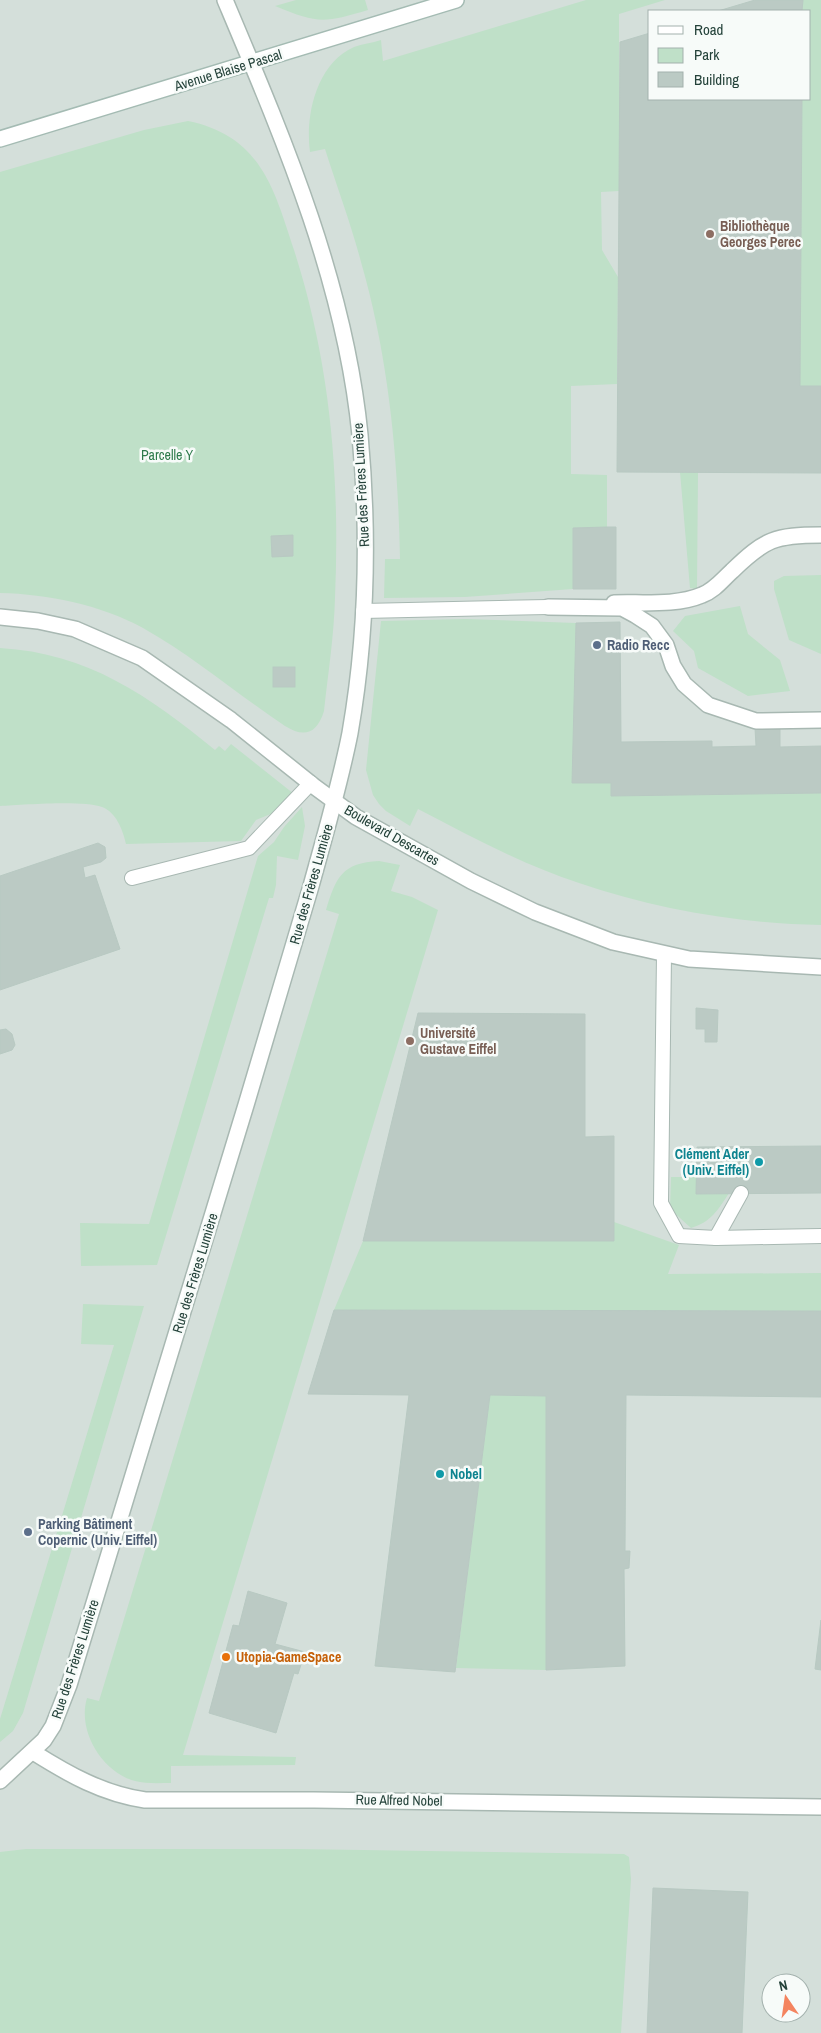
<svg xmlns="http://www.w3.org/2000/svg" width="821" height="2033" font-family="'Archivo Narrow',sans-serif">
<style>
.built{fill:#d4dfda;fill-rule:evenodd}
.green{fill:#bfe0c8}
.building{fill:#bbcac4;stroke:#b8c9c2}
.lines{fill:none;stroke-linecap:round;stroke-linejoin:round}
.lane-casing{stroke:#a8b8b2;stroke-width:16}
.street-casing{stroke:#a8b8b2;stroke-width:18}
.secondary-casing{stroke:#a4bbb3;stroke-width:18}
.lane{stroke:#fff;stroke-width:14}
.street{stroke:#fff;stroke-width:15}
.secondary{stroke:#fff;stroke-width:15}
.education-dot{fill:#8d6e63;stroke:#f7fbf9;stroke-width:2}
.service-dot{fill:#5c6f8a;stroke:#f7fbf9;stroke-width:2}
.culture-dot{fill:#0f9aa8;stroke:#f7fbf9;stroke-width:2}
.food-dot{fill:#e8710a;stroke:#f7fbf9;stroke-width:2}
.labels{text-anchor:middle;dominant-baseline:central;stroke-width:5;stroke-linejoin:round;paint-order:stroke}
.street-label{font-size:14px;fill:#24423a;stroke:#f7fbf9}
.education-label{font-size:14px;font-weight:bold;fill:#785e54;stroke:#f7fbf9;text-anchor:start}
.park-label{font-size:14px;fill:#2d7a4b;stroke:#f7fbf9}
.service-label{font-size:14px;font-weight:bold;fill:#4e5e75;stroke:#f7fbf9;text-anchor:start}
.culture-label{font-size:14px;font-weight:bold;fill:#0d838f;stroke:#f7fbf9;text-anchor:end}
.food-label{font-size:14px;font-weight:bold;fill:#c56008;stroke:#f7fbf9;text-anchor:start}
</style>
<rect width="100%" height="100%" fill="#e6efeb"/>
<path class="built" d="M0 0H821V2033H0ZM650 11H810V99H650ZM771 1983H801V2013H771Z"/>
<g class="green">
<path d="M296 0H365L368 10C324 23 318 24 275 6Z"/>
<path d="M586 0H665L619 14V191L601 192 602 250 618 277 617 384 571 386V474L607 475V527L573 528V589L465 597 384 598 385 559H400C398 458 389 359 361 262 351 224 337 187 325 149L310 152C305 116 316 64 354 47 362 44 372 43 381 40L383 61Z"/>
<polygon points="803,0 821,0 821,386 800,386 802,99 810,99 810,11 802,11"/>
<path d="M188 121C261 136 274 189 294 250 331 365 340 479 335 598 334 636 328 674 324 711 317 734 304 738 285 726 237 694 193 656 143 628 101 605 48 594 0 593V172L144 130Z"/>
<polygon points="680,472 698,472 697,589 690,588"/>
<polygon points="821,575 821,654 789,640 774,589 774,581 784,576"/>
<polygon points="740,606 748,634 780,660 790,691 748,696 698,668 694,651 673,631 685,616"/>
<path d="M466 619 576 623 573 783H611V796L821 793V925C740 924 656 909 579 883 523 865 470 836 418 809L410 826 386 811 379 804 373 795 366 770 381 621Z"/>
<path d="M0 648C88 653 149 696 215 750L219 746 225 751 231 744 294 794 273 813 256 820 241 841 126 844C123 830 116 812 102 807 82 800 23 805 0 806Z"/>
<polygon points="302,807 305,826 298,860 277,856 276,885 273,898 269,898 157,1265 81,1266 80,1223 149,1224 258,856 274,842 284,827"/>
<path d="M379 861 400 865 391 891 412 897 438 910 183 1755 296 1757 295 1765 171 1766V1783C160 1783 146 1784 135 1781 102 1772 77 1731 87 1698L99 1701 339 914 326 910C336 877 342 863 379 861Z"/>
<path d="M671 1177H697L729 1193C718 1210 711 1222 691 1228L670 1209Z"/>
<polygon points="614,1222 679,1245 668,1274 821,1273 821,1311 334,1310 363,1241 614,1241"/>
<polygon points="83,1304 144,1306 23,1713 13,1731 0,1742 0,1719 114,1345 81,1344"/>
<polygon points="490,1395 546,1396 546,1670 456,1668"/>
<polygon points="26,1849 297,1849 624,1854 629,1857 631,1879 621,2033 0,2033 0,1852"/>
</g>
<g class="building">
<polygon points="755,0 803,0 802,11 718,11"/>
<polygon points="650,33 650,99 802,99 800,386 821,386 821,473 617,472 620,42"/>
<polygon points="607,527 616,527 616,589 573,589 573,528"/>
<polygon points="293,535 293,556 272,557 271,536"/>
<polygon points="620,622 621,742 712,741 712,747 756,746 755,728 780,729 780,747 821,746 821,793 611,796 611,783 572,783 576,623"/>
<rect x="273" y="667" width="22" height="20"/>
<polygon points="98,843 105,847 106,858 101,862 83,867 85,878 95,875 120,949 0,990 0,876"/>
<polygon points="696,1008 718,1010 717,1042 705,1042 705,1029 696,1029"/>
<polygon points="418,1013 585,1014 585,1137 614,1136 614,1241 363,1241"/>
<polygon points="6,1029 12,1034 15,1045 12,1050 0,1054 0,1030"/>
<polygon points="821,1146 821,1193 696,1194 697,1147"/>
<polygon points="334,1310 821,1311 821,1397 626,1395 625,1551 630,1551 629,1568 624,1569 625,1666 546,1670 546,1396 490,1395 455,1672 375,1666 409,1395 308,1394"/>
<polygon points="248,1591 287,1603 275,1644 305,1652 298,1674 294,1673 276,1733 209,1713 233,1625 239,1626"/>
<polygon points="821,1620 821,1670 815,1669"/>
<polygon points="653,1888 748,1892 742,2033 647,2033"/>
</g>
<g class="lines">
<defs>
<g id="lane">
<polyline points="363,611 548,607"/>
<polyline points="132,878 249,848 311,783"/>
<polyline points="664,954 661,1203 679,1236 716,1238 741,1193"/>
<polyline points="716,1238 821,1236"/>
</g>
<g id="street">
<path d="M614 603C642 602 676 606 702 595 715 590 722 580 732 571 765 539 775 535 821 535"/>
<polyline points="548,607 622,608 635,615 652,626 666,645 673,666 684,684 708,705 756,721 821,720"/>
<polyline points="0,617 38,621 75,629 142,658 231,720 315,787 356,817 471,881 535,912 613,942 689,959 821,967"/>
<path d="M33 1752C68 1774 103 1794 145 1800H314L821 1807"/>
<path d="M0 1781 44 1740 53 1726 69 1685C128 1491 188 1298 246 1105 267 1032 290 959 311 886 325 835 340 784 350 733 367 635 369 533 360 435 345 282 284 140 225 0"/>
</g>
<polyline id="secondary" points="0,139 456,0"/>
</defs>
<use href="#lane" class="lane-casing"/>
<use href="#street" class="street-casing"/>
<use href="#secondary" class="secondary-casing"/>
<use href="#lane" class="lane"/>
<use href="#street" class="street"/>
<use href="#secondary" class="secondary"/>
</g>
<g class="education-dot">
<circle cx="710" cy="234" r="5"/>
<circle cx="410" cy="1041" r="5"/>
</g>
<g class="service-dot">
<circle cx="597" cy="645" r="5"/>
<circle cx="28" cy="1532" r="5"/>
</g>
<g class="culture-dot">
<circle cx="759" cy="1162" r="5"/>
<circle cx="440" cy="1474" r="5"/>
</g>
<circle class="food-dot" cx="226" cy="1657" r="5"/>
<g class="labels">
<g class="street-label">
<text transform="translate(228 70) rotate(-17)">Avenue Blaise Pascal</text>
<text transform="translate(361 485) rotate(-93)">Rue des Frères Lumière</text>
<text transform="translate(392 835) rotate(30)">Boulevard Descartes</text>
<text transform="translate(311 884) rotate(-74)">Rue des Frères Lumière</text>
<text transform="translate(195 1273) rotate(-73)">Rue des Frères Lumière</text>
<text transform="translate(75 1659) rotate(-72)">Rue des Frères Lumière</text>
<text transform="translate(399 1800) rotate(1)">Rue Alfred Nobel</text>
</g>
<g class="education-label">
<text x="720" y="226">Bibliothèque<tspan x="720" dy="16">Georges Perec</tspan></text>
<text x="420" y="1033">Université<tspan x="420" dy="16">Gustave Eiffel</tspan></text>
</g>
<g class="park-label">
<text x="167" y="455">Parcelle Y</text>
</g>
<g class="service-label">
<text x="607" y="645">Radio Recc</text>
<text x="38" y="1524">Parking Bâtiment<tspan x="38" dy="16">Copernic (Univ. Eiffel)</tspan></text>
</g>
<g class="culture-label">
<text x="749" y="1154">Clément Ader<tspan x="749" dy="16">(Univ. Eiffel)</tspan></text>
<text x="450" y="1474" text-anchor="start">Nobel</text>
</g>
<g class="food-label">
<text x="236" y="1657">Utopia-GameSpace</text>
</g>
</g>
<rect x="648" y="10" width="162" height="90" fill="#f7fbf9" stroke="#a3b1ad"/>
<rect x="658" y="26" width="25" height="8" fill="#ffffff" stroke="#a3b1ad"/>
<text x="694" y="35" font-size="15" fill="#24423a">Road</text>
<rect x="658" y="48" width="25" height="15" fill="#bfe0c8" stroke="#a3b1ad"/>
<text x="694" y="60" font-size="15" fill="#24423a">Park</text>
<rect x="658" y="72" width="25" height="15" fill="#bbcac4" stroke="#a3b1ad"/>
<text x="694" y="85" font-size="15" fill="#24423a">Building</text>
<g transform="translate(786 1998) rotate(347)"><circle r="24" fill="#f7fbf9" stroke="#a3b1ad"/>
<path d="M0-4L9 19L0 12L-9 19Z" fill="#f4845f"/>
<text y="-8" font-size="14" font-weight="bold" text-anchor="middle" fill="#24423a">N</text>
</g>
</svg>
